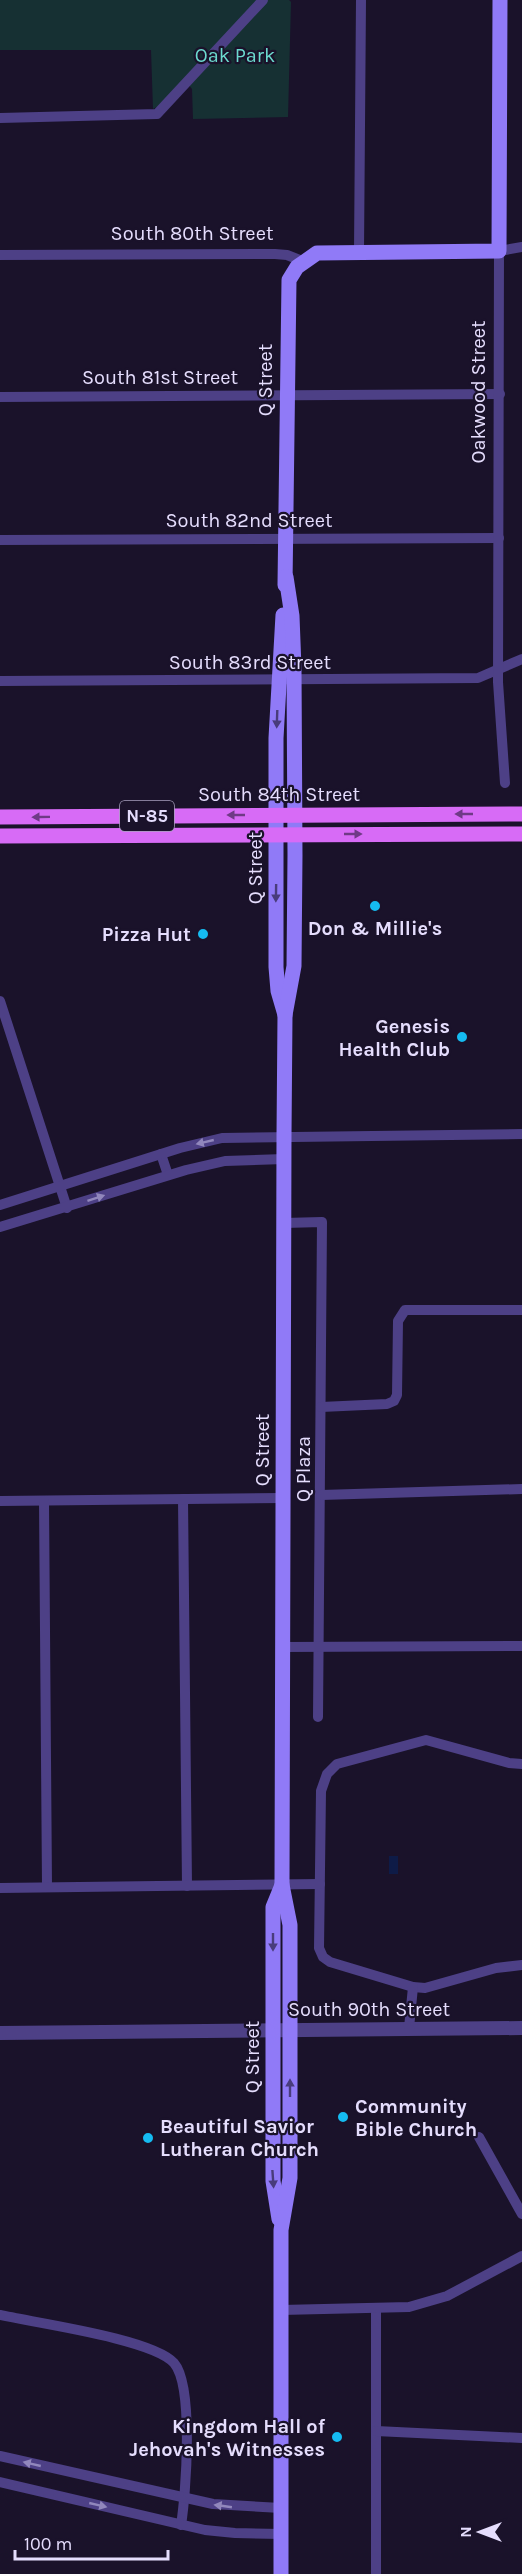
<svg xmlns="http://www.w3.org/2000/svg" width="522" height="2574" font-family="Karla,sans-serif">
<style>
.green{fill:#163033}
.water{fill:#0e1b47}
.lines{fill:none;stroke-linecap:round;stroke-linejoin:round}
.minor{stroke:#4d4086;stroke-width:10}
.tertiary{stroke:#4d4086;stroke-width:14}
.secondary{stroke:#907af7;stroke-width:15}
.primary{stroke:#d76bf6;stroke-width:15}
.oneway{fill:#493c7c}
.oneway2{fill:#6f3a86}
.oneway3{fill:#9187bc}
.poi-dot{fill:#15bbf1;stroke:#1a122a;stroke-width:2}
.labels{text-anchor:middle;dominant-baseline:central;stroke-width:4.5;stroke-linejoin:round;paint-order:stroke}
.shield{fill:#1a122a;stroke:#a8a0be;stroke-width:1.5}
.shield-label{font-size:18px;font-weight:bold;fill:#e5ddfd}
.park-label{font-size:20px;fill:#6cdacf;stroke:#1a122a}
.street-label{font-size:20px;fill:#e5ddfd;stroke:#1a122a}
.poi-label{font-size:20px;font-weight:bold;fill:#e5ddfd;stroke:#1a122a;text-anchor:end}
</style>
<rect width="100%" height="100%" fill="#1a122a"/>
<polygon class="green" points="0,0 289,0 291,2 288,117 193,119 192,89 184,79 162,104 153,109 151,50 0,50"/>
<rect class="water" x="389" y="1856" width="9" height="18"/>
<g class="lines">
<g class="minor">
<polyline points="0,118 157,114 263,0"/>
<polyline points="359,251 361,0"/>
<polyline points="0,255 275,254 287,255 305,262"/>
<polyline points="0,397 500,394"/>
<polyline points="0,540 499,538"/>
<polyline points="0,681 478,678 522,659"/>
<polyline points="505,783 498,682 499,251 522,247"/>
<polyline points="0,1001 67,1208"/>
<polyline points="161,1154 168,1175"/>
<polyline points="0,1205 180,1148 222,1138 522,1134"/>
<polyline points="284,1223 322,1222 318,1717"/>
<polyline points="0,1227 186,1170 225,1161 284,1159"/>
<polyline points="321,1407 387,1404 394,1401 397,1395 398,1321 405,1310 522,1310"/>
<polyline points="321,1495 522,1489"/>
<polyline points="183,1499 187,1886"/>
<polyline points="0,1501 283,1498"/>
<polyline points="44,1501 47,1887"/>
<polyline points="283,1647 522,1646"/>
<polyline points="522,1764 509,1763 426,1740 337,1764 327,1774 321,1791 319,1948 323,1957 330,1962 413,1987 425,1988 496,1968 522,1965"/>
<polyline points="0,1888 320,1884"/>
<polyline points="409,2028 413,1987"/>
<polyline points="479,2137 522,2214"/>
<polyline points="376,2309 376,2574"/>
<polyline points="281,2310 409,2307 447,2296 522,2256"/>
<path d="M0 2315C36 2323 153 2339 174 2363 194 2386 186 2494 181 2525"/>
<polyline points="376,2431 522,2438"/>
<polyline points="0,2456 213,2504 281,2508"/>
<polyline points="0,2482 205,2530 235,2533 281,2534"/>
</g>
<polyline class="tertiary" points="0,2033 522,2028"/>
<g class="secondary">
<polyline points="285,585 289,280 297,267 317,253 499,251 500,0"/>
<polyline points="283,615 276,738 276,967 278,991 285,1015"/>
<polyline points="279,2219 273,2181 273,1907 282,1885"/>
<polyline points="281,2574 281,2230 290,2178 290,1925 282,1885 284,1136 285,1015 294,966 295,855 294,668 292,616 286,577"/>
</g>
<g class="primary">
<polyline points="0,817 522,814"/>
<polyline points="0,836 522,834"/>
</g>
</g>
<defs><path id="oneway-solid" d="M-6-.8H1V-3.2L6.5 0L1 3.2V.8H-6Z" transform="scale(1.5)"/></defs>
<g class="oneway">
<use href="#oneway-solid" transform="translate(277 719) rotate(92)"/>
<use href="#oneway-solid" transform="translate(276 893) rotate(91)"/>
<use href="#oneway-solid" transform="translate(273 1942) rotate(90)"/>
<use href="#oneway-solid" transform="translate(290 2088) rotate(-90)"/>
<use href="#oneway-solid" transform="translate(273 2179) rotate(86)"/>
</g>
<g class="oneway2">
<use href="#oneway-solid" transform="translate(464 814) rotate(180)"/>
<use href="#oneway-solid" transform="translate(236 815) rotate(180)"/>
<use href="#oneway-solid" transform="translate(41 817) rotate(179)"/>
<use href="#oneway-solid" transform="translate(353 834)"/>
</g>
<g class="oneway3">
<use href="#oneway-solid" transform="translate(205 1142) rotate(167)"/>
<use href="#oneway-solid" transform="translate(96 1198) rotate(-18)"/>
<use href="#oneway-solid" transform="translate(32 2464) rotate(-167)"/>
<use href="#oneway-solid" transform="translate(98 2505) rotate(13)"/>
<use href="#oneway-solid" transform="translate(223 2506) rotate(-172)"/>
</g>
<g class="poi-dot">
<circle cx="375" cy="906" r="6"/>
<circle cx="203" cy="934" r="6"/>
<circle cx="462" cy="1037" r="6"/>
<circle cx="343" cy="2117" r="6"/>
<circle cx="148" cy="2138" r="6"/>
<circle cx="337" cy="2437" r="6"/>
</g>
<g class="labels">
<rect class="shield" x="120" y="801" width="54" height="30" rx="4.5"/>
<g class="shield-label">
<text x="147" y="816">N-85</text>
</g>
<g class="park-label">
<text x="235" y="55">Oak Park</text>
</g>
<g class="street-label">
<text x="192" y="233">South 80th Street</text>
<text x="160" y="377">South 81st Street</text>
<text transform="translate(265 380) rotate(-90)">Q Street</text>
<text transform="translate(478 392) rotate(-90)">Oakwood Street</text>
<text x="249" y="520">South 82nd Street</text>
<text x="250" y="662">South 83rd Street</text>
<text x="279" y="794">South 84th Street</text>
<text transform="translate(255 868) rotate(-90)">Q Street</text>
<text transform="translate(262 1450) rotate(-90)">Q Street</text>
<text transform="translate(303 1469) rotate(-90)">Q Plaza</text>
<text x="369" y="2009">South 90th Street</text>
<text transform="translate(252 2057) rotate(-90)">Q Street</text>
</g>
<g class="poi-label">
<text x="375" y="928" text-anchor="middle">Don &amp; Millie's</text>
<text x="191" y="934">Pizza Hut</text>
<text x="450" y="1026">Genesis<tspan x="450" dy="23">Health Club</tspan></text>
<text x="355" y="2106" text-anchor="start">Community<tspan x="355" dy="23">Bible Church</tspan></text>
<text x="160" y="2126" text-anchor="start">Beautiful Savior<tspan x="160" dy="23">Lutheran Church</tspan></text>
<text x="325" y="2426">Kingdom Hall of<tspan x="325" dy="23">Jehovah's Witnesses</tspan></text>
</g>
</g>
<g transform="translate(480 2532) rotate(270)" stroke="#1a122a" stroke-width="4.5" paint-order="stroke">
<path d="M0-4.5L10 22L0 15L-10 22Z" fill="#e5ddfd"/>
<text y="-9" font-size="16" font-weight="bold" text-anchor="middle" fill="#e5ddfd">N</text>
</g>
<path d="M15 2550v9h153v-9" fill="none" stroke="#e5ddfd" stroke-width="3"/>
<text x="24" y="2550" font-size="18" fill="#e5ddfd" stroke="#1a122a" stroke-width="4.5" paint-order="stroke">100 m</text>
</svg>
